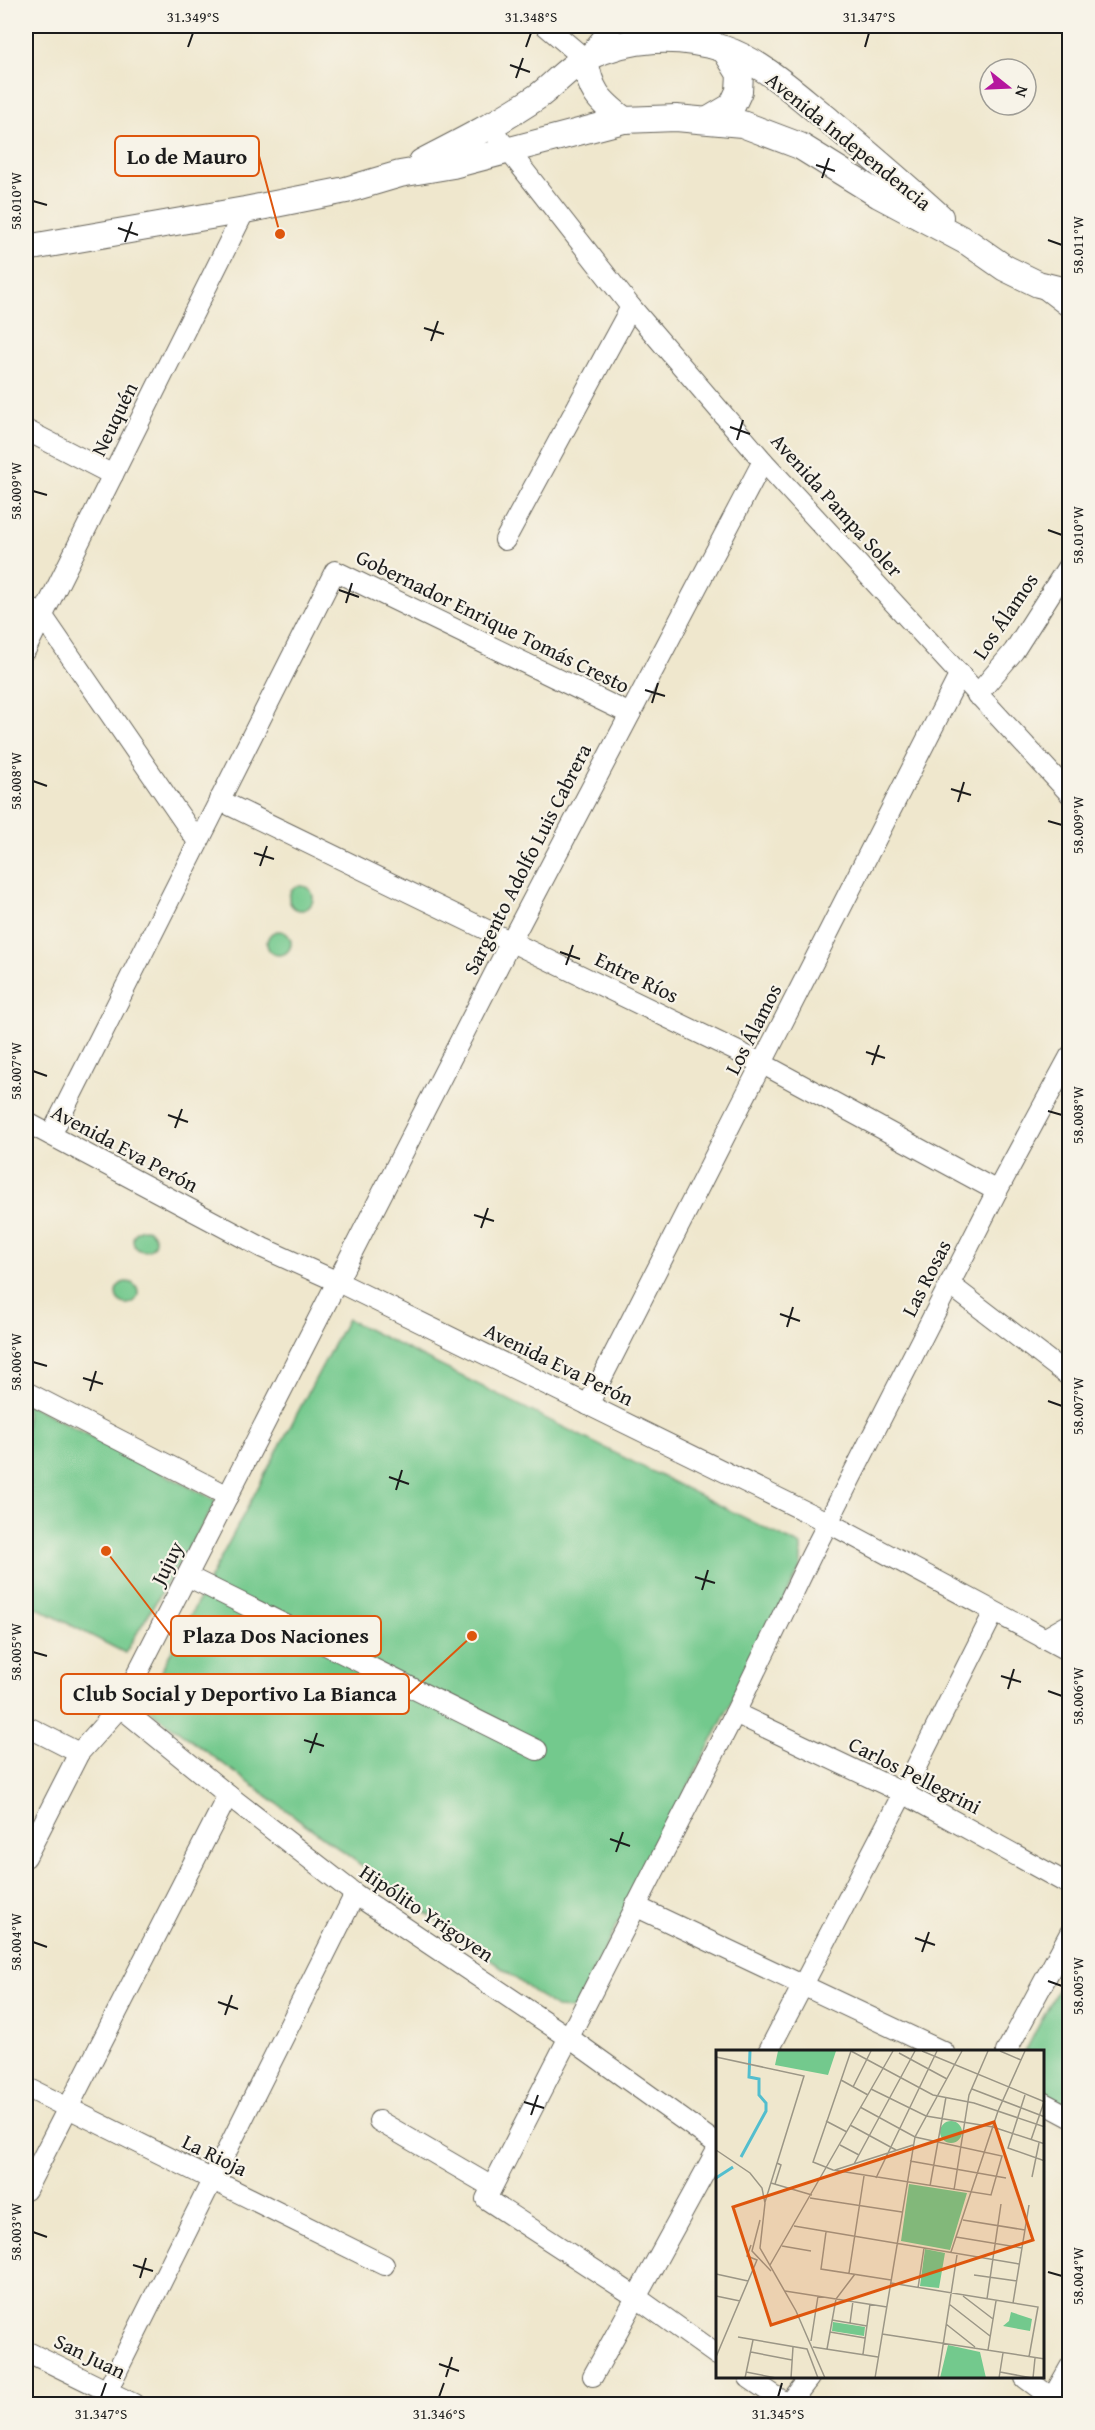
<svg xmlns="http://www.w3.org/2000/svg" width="1095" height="2430" font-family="'Gentium Book Plus',serif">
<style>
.green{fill:#73c98d;stroke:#487254;stroke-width:1.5}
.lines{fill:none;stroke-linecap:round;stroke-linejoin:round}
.minor-casing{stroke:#66635a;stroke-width:22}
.major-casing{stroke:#66635a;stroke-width:28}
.minor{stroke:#fff;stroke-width:20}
.major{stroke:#fff;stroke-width:26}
.ticks{fill:none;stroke:#1c1c1c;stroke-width:2}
.labels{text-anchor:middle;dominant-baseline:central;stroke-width:4.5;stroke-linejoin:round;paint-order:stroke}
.street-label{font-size:21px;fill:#1c1c1c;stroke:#f7f3e8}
.inset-river{fill:none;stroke:#53bece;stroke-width:3}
.inset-road{fill:none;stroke:#9b9686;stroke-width:1.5}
.view{fill:#de560d;fill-opacity:0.15;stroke:#de560d;stroke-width:3}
.inset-edge{fill:none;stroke:#1c1c1c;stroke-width:3}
.leader{fill:none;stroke:#de560d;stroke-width:2}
.callout-dot{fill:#de560d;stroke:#f7f3e8;stroke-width:2}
.callout{fill:#f7f3e8;stroke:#de560d;stroke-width:2}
.callout-label{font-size:22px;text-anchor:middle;font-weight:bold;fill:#1c1c1c}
.neatline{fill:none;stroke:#1c1c1c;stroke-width:2}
.ticks-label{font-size:15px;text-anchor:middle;fill:#1c1c1c}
</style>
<rect width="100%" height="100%" fill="#f7f3e8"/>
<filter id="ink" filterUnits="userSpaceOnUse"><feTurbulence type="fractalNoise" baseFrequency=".0167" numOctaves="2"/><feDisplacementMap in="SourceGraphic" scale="12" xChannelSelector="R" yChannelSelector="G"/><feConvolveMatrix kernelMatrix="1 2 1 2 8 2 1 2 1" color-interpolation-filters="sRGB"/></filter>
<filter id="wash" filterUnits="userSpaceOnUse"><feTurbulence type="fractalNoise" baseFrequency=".008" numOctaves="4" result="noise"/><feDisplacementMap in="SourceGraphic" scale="24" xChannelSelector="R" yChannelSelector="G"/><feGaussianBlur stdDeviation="1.35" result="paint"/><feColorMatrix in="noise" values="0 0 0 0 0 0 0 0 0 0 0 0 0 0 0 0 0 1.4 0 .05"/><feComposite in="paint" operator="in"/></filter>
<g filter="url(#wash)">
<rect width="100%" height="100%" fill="#efe7cd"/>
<g class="green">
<circle cx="301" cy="898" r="12"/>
<circle cx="279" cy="943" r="12"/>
<circle cx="144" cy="1240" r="11"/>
<circle cx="127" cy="1293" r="11"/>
<polygon points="347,1319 801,1546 801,1567 574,2009 556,2008 143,1705"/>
<polygon points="26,1403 217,1501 125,1653 26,1602"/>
<polygon points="1069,1967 1069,2107 1043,2093 1042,2052 1025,2052"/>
</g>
</g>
<g filter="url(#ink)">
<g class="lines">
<defs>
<g id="minor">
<polyline points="546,26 585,59 612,26"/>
<polyline points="693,26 720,46"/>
<polyline points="490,127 631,307 763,461 1070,794"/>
<polyline points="1045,289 1070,308"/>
<polyline points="26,430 113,475"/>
<polyline points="505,540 631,307"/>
<polyline points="26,606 42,615 198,842"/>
<polyline points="26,649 245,210"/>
<polyline points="977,695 1014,651 1070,563"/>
<polyline points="219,800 763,1064 997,1191"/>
<polyline points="26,1122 263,1248 338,1282 829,1523 1070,1652"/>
<polyline points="51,1135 335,571 630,714"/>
<polyline points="949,1284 1070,1377"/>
<polyline points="26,1392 228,1496"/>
<polyline points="588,1405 960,674"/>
<polyline points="187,1576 537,1750"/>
<polyline points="1044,1639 1070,1624"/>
<polyline points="120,1707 228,1795 355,1894 568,2037 717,2144"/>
<polyline points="735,1713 903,1793 1070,1885"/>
<polyline points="26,1726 79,1753"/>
<polyline points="26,1857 79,1753 120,1707 510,943 763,461"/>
<polyline points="635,1906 944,2052"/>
<polyline points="768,2052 903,1793 994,1612"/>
<polyline points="1006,2052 1070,1933"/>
<polyline points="26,2087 384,2265"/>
<polyline points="1042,2102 1070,2117"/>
<polyline points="379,2121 492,2187"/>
<polyline points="26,2190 228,1795"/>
<polyline points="26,2351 134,2404"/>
<polyline points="717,2355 636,2297 486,2199 735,1713 811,1556 997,1191 1070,1056"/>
<polyline points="593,2376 717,2150"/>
<polyline points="749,2378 787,2404"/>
<polyline points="1025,2378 1060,2404"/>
<polyline points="107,2391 355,1894"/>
<polyline points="789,2404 809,2378"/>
<polyline points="1049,2404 1070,2367"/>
</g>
<g id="major">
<path d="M585 59C590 91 598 100 624 120"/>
<polyline points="710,119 732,106 739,91 740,74 725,50"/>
<path d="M422 162C461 142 500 122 537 97 554 85 568 67 587 58 630 36 679 35 724 49 761 61 797 95 826 118 865 151 903 183 940 217"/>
<polyline points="26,248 245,210 346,190 400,174 453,165 624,120 676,118 742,124 800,146 879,195 969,243 1005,268 1038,284 1070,292"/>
</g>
</defs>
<use href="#minor" class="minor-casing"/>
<use href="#major" class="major-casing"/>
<use href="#minor" class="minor"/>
<use href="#major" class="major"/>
</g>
</g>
<path class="ticks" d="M188 47 193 33M526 47 531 33M865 47 869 33M510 65 530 72M516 78 523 58M816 165 835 171M822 178 829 158M33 201 47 205M118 228 138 235M1048 240 1062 245M125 242 132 222M424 328 444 334M431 341 438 321M730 427 750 434M737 440 743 420M33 491 47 495M1048 530 1062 535M339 590 359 597M346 603 352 583M645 690 665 696M652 703 658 683M33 781 47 786M951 789 971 795M958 802 964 782M1048 821 1062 825M254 853 274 859M260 866 267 846M560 952 580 959M566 965 573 945M866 1052 885 1058M872 1065 879 1045M33 1071 47 1076M1048 1111 1062 1115M168 1115 188 1122M175 1128 182 1109M474 1215 494 1221M481 1228 488 1208M780 1314 800 1321M787 1327 793 1307M33 1362 47 1366M83 1378 103 1384M90 1391 96 1371M1048 1401 1062 1406M389 1477 409 1484M396 1490 402 1470M695 1577 715 1583M702 1590 708 1570M33 1652 47 1656M1001 1676 1021 1682M1008 1689 1014 1669M1048 1691 1062 1696M304 1740 324 1746M310 1753 317 1733M610 1839 630 1846M616 1852 623 1832M915 1938 935 1945M33 1942 47 1947M922 1952 929 1932M1048 1981 1062 1986M218 2002 238 2009M225 2015 232 1995M524 2102 544 2108M531 2115 538 2095M33 2232 47 2237M133 2265 153 2271M1048 2272 1062 2276M140 2278 146 2258M439 2364 459 2371M446 2377 452 2357M101 2397 106 2383M439 2397 444 2383M778 2397 782 2383"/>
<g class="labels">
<g class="street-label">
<text transform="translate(849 141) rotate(39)">Avenida Independencia</text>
<text transform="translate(114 419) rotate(-64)">Neuquén</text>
<text transform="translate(837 505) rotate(48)">Avenida Pampa Soler</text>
<text transform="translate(1005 616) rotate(-56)">Los Álamos</text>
<text transform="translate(493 621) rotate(26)">Gobernador Enrique Tomás Cresto</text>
<text transform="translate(527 859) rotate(-63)">Sargento Adolfo Luis Cabrera</text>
<text transform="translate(637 977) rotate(26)">Entre Ríos</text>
<text transform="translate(753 1029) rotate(-63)">Los Álamos</text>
<text transform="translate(125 1148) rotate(28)">Avenida Eva Perón</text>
<text transform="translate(926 1278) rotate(-63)">Las Rosas</text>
<text transform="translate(559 1364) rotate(26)">Avenida Eva Perón</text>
<text transform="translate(167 1563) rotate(-63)">Jujuy</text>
<text transform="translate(915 1775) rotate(27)">Carlos Pellegrini</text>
<text transform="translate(427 1913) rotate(34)">Hipólito Yrigoyen</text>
<text transform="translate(215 2155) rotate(26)">La Rioja</text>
<text transform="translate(90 2356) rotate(26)">San Juan</text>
</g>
</g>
<g transform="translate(716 2050)">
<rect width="328" height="328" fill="#efe7cd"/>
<path d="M62 1H120L112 25 59 15ZM224 82a11 11 0 1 1 22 0a11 11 0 1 1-22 0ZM193 134 251 143 234 200 185 191ZM209 199 229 203 223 238 204 236ZM295 262 316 269 314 281 287 276 293 271ZM117 272 149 277 148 286 116 281ZM232 295 264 302 270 328H224Z" fill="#73c98d"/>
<path class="inset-river" d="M25 107 50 61V53L43 45V29L33 27 34 1M0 128 17 117"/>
<path class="inset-road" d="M135 1 97 112 117 120 275 145 286 106 199 87 144 57M135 1 217 45 258 53 329 77M206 1 329 52M284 1 305 10M183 3 231 29M0 7 88 26 49 152M125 30 152 45M137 37 155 1M155 39 210 66 277 77 329 94M256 39 329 67M309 45 292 98 329 111M110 71 131 82M134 75 180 100M315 90 328 52M124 95 143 105M0 100 34 123 46 138 49 153 44 198 80 261 109 328M194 111 290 128M138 114 199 1M119 120 197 95M316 127 323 93M160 128 221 1M55 133 96 145M59 134 65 115 61 113M214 136 230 47M238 140 253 45 272 1M94 148 186 162M44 170 36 201 55 221M247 170 309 180M78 176 303 214M110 182 105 219 175 230M240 187 306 198M66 196 95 201M235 202 282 61 309 1M54 215 177 1M133 223 148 126M0 224 32 231M258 225 301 231M175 233 322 257 313 307M202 238 208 198M69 241 171 257M0 246 24 251M247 246 277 269M271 249 285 154M297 253 313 155M233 254 274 286M116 270 151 276M134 273 137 251M230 274 259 297M114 282 149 288M166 284 329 309M22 287 91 299 102 328M95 291 102 246M97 297 162 307M111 299 120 249 139 224M272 300 280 251M35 302 76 310M147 304 154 254M0 307 41 210 31 206 35 195M30 322 60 328M284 322 316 328M29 328 37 290M75 328 77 297M159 328 199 87 246 1M222 328 241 205M283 328 287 303M317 328 319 308"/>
<path class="view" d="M278 72 317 190 55 275 17 157Z"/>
<rect width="328" height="328" class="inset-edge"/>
</g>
<path class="leader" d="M280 234L259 156M106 1551L171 1636M472 1636L409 1694"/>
<g class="callout-dot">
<circle cx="280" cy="234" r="6"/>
<circle cx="106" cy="1551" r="6"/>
<circle cx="472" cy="1636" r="6"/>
</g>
<g class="callout">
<rect x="115" y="136" width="144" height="40" rx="6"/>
<rect x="171" y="1616" width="210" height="40" rx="6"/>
<rect x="61" y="1674" width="348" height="40" rx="6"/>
</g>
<g class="callout-label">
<text x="187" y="164">Lo de Mauro</text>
<text x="276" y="1643">Plaza Dos Naciones</text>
<text x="235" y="1701">Club Social y Deportivo La Bianca</text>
</g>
<rect width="1095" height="2430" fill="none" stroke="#f7f3e8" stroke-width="66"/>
<g transform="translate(1008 87) rotate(108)"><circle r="28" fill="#f7f3e8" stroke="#9f9d96" stroke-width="1.5"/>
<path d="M0-4.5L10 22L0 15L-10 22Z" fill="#b5179e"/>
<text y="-9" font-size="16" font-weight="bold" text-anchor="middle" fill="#1c1c1c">N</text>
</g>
<rect x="33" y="33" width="1029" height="2364" class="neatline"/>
<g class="ticks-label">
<text x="193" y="22">31.349°S</text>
<text x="531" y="22">31.348°S</text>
<text x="869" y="22">31.347°S</text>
<text transform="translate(16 201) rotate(-90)" y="5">58.010°W</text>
<text transform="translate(1078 245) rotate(-90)" y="5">58.011°W</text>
<text transform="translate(16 491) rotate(-90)" y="5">58.009°W</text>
<text transform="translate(1078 535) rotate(-90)" y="5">58.010°W</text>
<text transform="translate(16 781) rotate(-90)" y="5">58.008°W</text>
<text transform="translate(1078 825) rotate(-90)" y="5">58.009°W</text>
<text transform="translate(16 1071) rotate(-90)" y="5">58.007°W</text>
<text transform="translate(1078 1115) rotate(-90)" y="5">58.008°W</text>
<text transform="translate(16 1362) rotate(-90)" y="5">58.006°W</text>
<text transform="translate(1078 1406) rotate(-90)" y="5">58.007°W</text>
<text transform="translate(16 1652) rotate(-90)" y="5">58.005°W</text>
<text transform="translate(1078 1696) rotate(-90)" y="5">58.006°W</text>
<text transform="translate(16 1942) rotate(-90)" y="5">58.004°W</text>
<text transform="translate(1078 1986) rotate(-90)" y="5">58.005°W</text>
<text transform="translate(16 2232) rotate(-90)" y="5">58.003°W</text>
<text transform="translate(1078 2276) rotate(-90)" y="5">58.004°W</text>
<text x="101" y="2419">31.347°S</text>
<text x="439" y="2419">31.346°S</text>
<text x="778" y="2419">31.345°S</text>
</g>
</svg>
